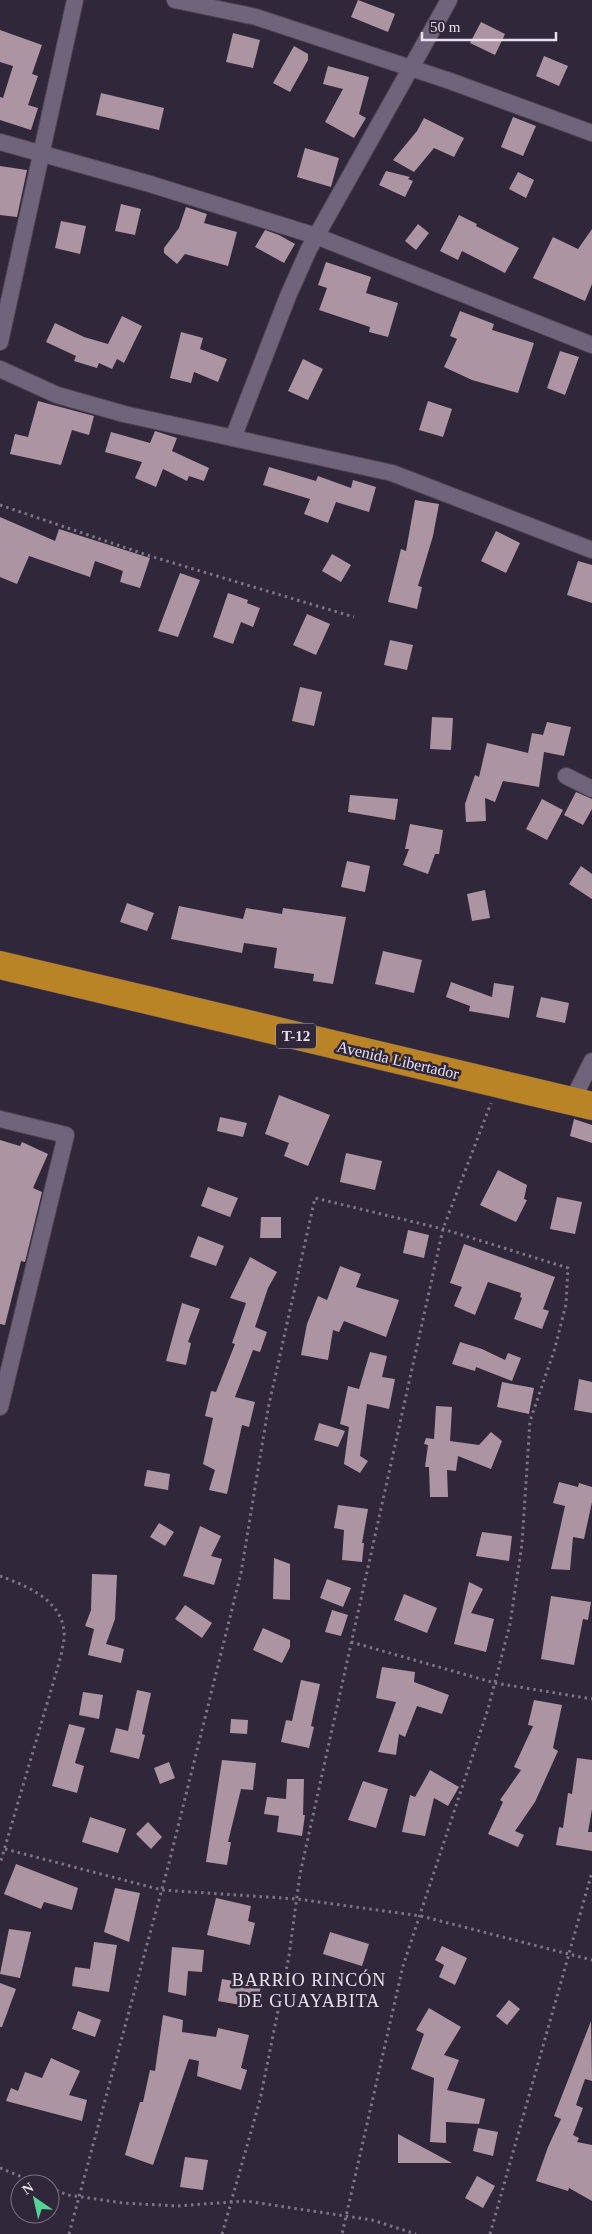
<svg xmlns="http://www.w3.org/2000/svg" width="592" height="2234" font-family="Georgia,serif">
<style>
.building{fill:#ad94a3}
.lines{fill:none;stroke-linecap:round;stroke-linejoin:round}
.street-casing{stroke:#4f4556;stroke-width:18}
.highway-casing{stroke:#4f4556;stroke-width:29}
.path{stroke:#7d7484;stroke-width:3;stroke-dasharray:2.5 4;stroke-linecap:butt}
.street{stroke:#70647a;stroke-width:16}
.highway{stroke:#ba8426;stroke-width:28}
.labels{text-anchor:middle;dominant-baseline:central;stroke-width:5;stroke-linejoin:round;paint-order:stroke}
.shield{fill:#31273a;stroke:#b0a8b7;stroke-width:1}
.shield-label{font-size:15px;font-weight:bold;fill:#e7e0ed}
.street-label{font-size:16px;fill:#e7e0ed;stroke:#31273a}
.neighbourhood-label{font-size:18px;letter-spacing:1px;fill:#e7e0ed;stroke:#31273a}
</style>
<rect width="100%" height="100%" fill="#31273a"/>
<g class="building">
<polygon points="358,0 395,14 388,32 351,17"/>
<polygon points="481,22 505,34 495,55 470,43"/>
<polygon points="0,30 42,45 32,74 38,76 28,105 38,108 31,130 0,120 0,97 3,98 13,66 0,62"/>
<polygon points="233,33 260,40 253,68 226,62"/>
<polygon points="294,46 308,54 308,60 290,92 273,83"/>
<polygon points="544,56 568,66 559,86 536,76"/>
<polygon points="328,66 369,77 359,114 366,118 354,138 325,122 343,89 323,84"/>
<polygon points="101,93 164,108 159,130 96,115"/>
<polygon points="513,117 536,126 523,156 501,147"/>
<polygon points="424,118 464,138 454,157 434,148 414,172 393,160 417,131"/>
<polygon points="305,148 339,158 331,187 297,177"/>
<polygon points="0,166 27,170 17,217 0,215"/>
<polygon points="386,171 410,177 408,179 413,181 405,197 379,185"/>
<polygon points="518,172 534,180 526,198 509,189"/>
<polygon points="121,204 141,209 135,235 115,231"/>
<polygon points="186,207 207,214 204,223 237,232 228,266 185,254 177,264 164,253 164,248 179,228"/>
<polygon points="459,215 477,224 476,226 519,248 505,273 462,251 458,260 440,251"/>
<polygon points="61,221 86,226 80,254 55,248"/>
<polygon points="418,224 429,233 416,250 405,241"/>
<polygon points="592,229 592,284 585,301 533,278 553,237 578,249"/>
<polygon points="265,230 279,235 295,244 284,263 255,247"/>
<polygon points="326,262 371,277 366,293 398,303 388,337 369,332 370,327 319,310 327,288 318,285"/>
<polygon points="460,311 494,324 492,330 534,343 518,393 472,380 444,367 457,339 450,336"/>
<polygon points="122,316 142,326 124,363 117,359 112,369 99,363 97,368 74,361 76,356 46,342 55,323 84,337 108,344"/>
<polygon points="181,332 203,338 200,349 227,359 218,382 194,372 191,383 170,378"/>
<polygon points="560,351 579,357 565,395 547,388"/>
<polygon points="303,359 323,369 308,400 288,391"/>
<polygon points="38,401 94,416 89,435 72,430 61,465 10,454 15,434 28,437"/>
<polygon points="428,401 452,409 443,437 419,430"/>
<polygon points="155,431 177,438 172,451 209,468 204,481 189,476 187,481 163,469 156,487 135,478 142,462 105,452 111,432 150,443"/>
<polygon points="269,467 316,481 318,476 351,488 353,480 376,487 369,512 336,502 328,523 304,514 310,499 263,485"/>
<polygon points="415,500 439,504 433,536 418,586 422,587 417,609 388,602 401,549 406,551"/>
<polygon points="0,517 55,541 59,529 150,558 140,588 120,582 123,571 95,561 90,577 29,556 17,584 0,577"/>
<polygon points="496,531 520,543 506,573 481,561"/>
<polygon points="332,554 351,565 341,582 322,571"/>
<polygon points="578,561 592,565 592,603 567,595"/>
<polygon points="180,573 200,580 178,637 158,631"/>
<polygon points="228,593 248,600 247,603 260,608 253,627 241,622 233,644 213,637"/>
<polygon points="307,614 330,624 316,655 293,645"/>
<polygon points="390,640 413,645 407,670 384,665"/>
<polygon points="300,687 322,692 314,726 292,721"/>
<polygon points="432,717 453,718 451,750 430,749"/>
<polygon points="547,722 571,727 564,756 544,752 539,787 503,781 495,802 485,798 486,821 466,822 465,804 475,775 479,777 487,743 528,753 532,733 543,735"/>
<polygon points="576,792 592,799 592,809 583,825 564,815"/>
<polygon points="350,795 398,799 395,820 348,812"/>
<polygon points="542,799 563,810 547,840 526,829"/>
<polygon points="410,824 443,830 439,854 435,854 428,874 403,865 409,849 405,849"/>
<polygon points="347,861 370,866 365,892 341,887"/>
<polygon points="581,866 592,874 592,899 569,884"/>
<polygon points="485,890 490,918 472,921 467,894"/>
<polygon points="127,903 154,913 147,931 120,922"/>
<polygon points="179,906 243,919 246,908 282,914 283,908 346,917 333,984 313,981 314,974 274,968 277,948 244,943 242,953 171,939"/>
<polygon points="383,951 422,960 414,993 375,984"/>
<polygon points="451,982 492,997 494,983 514,986 509,1018 469,1011 470,1006 446,997"/>
<polygon points="541,997 569,1003 565,1023 536,1017"/>
<polygon points="279,1095 330,1115 308,1166 284,1156 289,1143 265,1134"/>
<polygon points="220,1117 247,1123 243,1137 217,1131"/>
<polygon points="574,1119 592,1125 592,1143 570,1136"/>
<polygon points="0,1140 20,1146 22,1142 48,1154 33,1188 42,1192 25,1262 21,1261 5,1325 0,1324"/>
<polygon points="346,1153 382,1161 375,1190 340,1182"/>
<polygon points="498,1170 527,1185 524,1199 527,1200 516,1222 480,1205"/>
<polygon points="208,1187 238,1198 230,1217 201,1206"/>
<polygon points="557,1197 582,1202 575,1234 550,1229"/>
<polygon points="261,1217 281,1217 281,1238 260,1238"/>
<polygon points="408,1230 429,1235 424,1258 403,1253"/>
<polygon points="198,1236 224,1246 216,1266 190,1257"/>
<polygon points="464,1244 555,1277 543,1309 549,1311 542,1329 514,1319 522,1298 520,1297 521,1293 488,1282 475,1315 454,1306 462,1287 450,1283"/>
<polygon points="250,1257 277,1272 268,1288 255,1327 267,1332 260,1352 253,1350 235,1397 255,1402 249,1427 242,1425 227,1494 209,1490 215,1470 203,1464 213,1418 205,1416 211,1391 216,1392 235,1344 232,1343 246,1303 230,1298"/>
<polygon points="340,1266 361,1274 356,1287 399,1300 386,1337 344,1321 339,1332 333,1330 328,1360 301,1355 307,1324 318,1296 327,1300"/>
<polygon points="182,1303 200,1309 188,1342 191,1343 186,1365 166,1361"/>
<polygon points="460,1342 482,1349 505,1360 508,1353 521,1358 512,1381 476,1367 475,1371 452,1364"/>
<polygon points="370,1352 387,1356 382,1377 395,1379 389,1409 367,1404 360,1456 368,1461 360,1473 344,1464 349,1427 340,1424 348,1386 359,1389"/>
<polygon points="579,1379 592,1382 592,1413 574,1410"/>
<polygon points="502,1382 534,1388 529,1414 497,1407"/>
<polygon points="436,1406 452,1407 450,1441 479,1445 491,1432 502,1441 491,1469 458,1456 456,1471 447,1470 448,1497 430,1497 429,1467 425,1467 428,1445 424,1444 426,1438 434,1439"/>
<polygon points="319,1423 345,1431 338,1447 314,1440"/>
<polygon points="147,1470 170,1474 168,1490 144,1486"/>
<polygon points="559,1482 578,1487 579,1483 592,1487 592,1502 584,1539 573,1537 570,1570 551,1569 565,1506 553,1503"/>
<polygon points="338,1505 368,1509 362,1543 364,1543 362,1562 342,1560 344,1530 334,1528"/>
<polygon points="159,1523 174,1532 165,1546 150,1537"/>
<polygon points="200,1526 221,1536 211,1556 222,1559 214,1585 183,1576"/>
<polygon points="482,1532 512,1536 509,1561 476,1556"/>
<polygon points="274,1558 290,1564 290,1600 273,1599"/>
<polygon points="92,1574 117,1575 115,1619 106,1644 124,1649 121,1663 88,1655 94,1629 85,1626 91,1610"/>
<polygon points="327,1579 351,1588 343,1607 320,1598"/>
<polygon points="469,1582 483,1589 471,1613 494,1619 486,1652 454,1644"/>
<polygon points="404,1594 437,1608 427,1633 394,1620"/>
<polygon points="551,1596 591,1602 588,1620 583,1619 574,1665 541,1659"/>
<polygon points="185,1605 212,1623 202,1638 175,1619"/>
<polygon points="332,1610 348,1615 341,1636 325,1632"/>
<polygon points="263,1628 290,1640 290,1647 282,1663 253,1650"/>
<polygon points="382,1667 415,1672 414,1682 449,1695 442,1714 417,1706 405,1737 399,1734 396,1755 378,1752 396,1702 376,1698"/>
<polygon points="301,1680 320,1684 311,1726 314,1727 309,1748 281,1742 286,1720 292,1721"/>
<polygon points="137,1690 151,1693 142,1734 145,1735 139,1759 110,1752 116,1728 128,1731"/>
<polygon points="83,1692 103,1695 99,1719 79,1715"/>
<polygon points="534,1700 562,1705 553,1748 558,1751 535,1802 515,1831 524,1835 518,1847 488,1834 503,1802 500,1800 521,1770 514,1767 533,1726 528,1725"/>
<polygon points="231,1719 248,1720 247,1734 230,1733"/>
<polygon points="69,1724 85,1728 75,1763 84,1766 77,1793 52,1786"/>
<polygon points="577,1758 592,1760 592,1809 588,1832 592,1832 592,1851 556,1845 559,1827 563,1828 568,1793 572,1794"/>
<polygon points="222,1760 256,1763 253,1790 241,1789 228,1842 231,1842 227,1865 206,1862"/>
<polygon points="169,1762 175,1778 160,1784 154,1768"/>
<polygon points="430,1770 459,1787 448,1806 434,1798 425,1836 402,1832 410,1795 415,1797"/>
<polygon points="287,1779 304,1779 303,1815 305,1815 302,1836 277,1832 279,1816 264,1814 267,1797 286,1799"/>
<polygon points="363,1781 388,1789 376,1828 348,1820"/>
<polygon points="90,1817 126,1829 118,1853 82,1842"/>
<polygon points="148,1822 162,1837 151,1849 136,1834"/>
<polygon points="16,1864 78,1888 72,1910 44,1902 41,1909 4,1894"/>
<polygon points="115,1888 140,1893 129,1942 104,1932"/>
<polygon points="216,1898 251,1906 248,1921 255,1923 250,1945 207,1935"/>
<polygon points="9,1929 31,1932 20,1978 0,1974"/>
<polygon points="330,1932 369,1944 362,1966 323,1954"/>
<polygon points="94,1942 117,1945 109,1992 72,1986 75,1967 90,1969"/>
<polygon points="442,1946 467,1958 455,1985 439,1977 444,1965 435,1960"/>
<polygon points="172,1947 204,1950 202,1972 188,1971 186,1996 168,1992"/>
<polygon points="222,1979 261,1986 257,2008 218,2001"/>
<polygon points="0,1983 16,1989 2,2027 0,2027"/>
<polygon points="509,2000 520,2009 507,2025 496,2016"/>
<polygon points="429,2008 461,2027 444,2055 459,2060 447,2090 485,2099 479,2124 446,2122 446,2143 430,2142 434,2078 411,2069 424,2034 416,2030"/>
<polygon points="78,2011 101,2020 95,2037 72,2029"/>
<polygon points="163,2015 183,2020 182,2032 216,2037 218,2028 249,2035 241,2068 247,2070 241,2090 197,2076 199,2061 189,2059 153,2165 125,2155 140,2102 143,2102 150,2070 155,2071"/>
<polygon points="591,2021 592,2081 585,2079 576,2105 583,2108 573,2135 579,2138 577,2142 592,2145 592,2201 569,2188 568,2191 536,2181 548,2147 561,2119 554,2116"/>
<polygon points="51,2058 80,2071 69,2095 87,2100 82,2121 6,2101 11,2088 18,2091 25,2072 42,2078"/>
<polygon points="478,2128 498,2132 493,2156 473,2151"/>
<polygon points="398,2134 452,2163 398,2163"/>
<polygon points="185,2157 208,2160 203,2190 180,2187"/>
<polygon points="477,2176 495,2186 483,2208 465,2198"/>
</g>
<g class="lines">
<defs>
<g id="street">
<polyline points="175,0 256,17 450,81 592,133"/>
<polyline points="0,142 150,184 316,236 592,345"/>
<polyline points="0,342 75,0"/>
<polyline points="0,369 57,395 124,414 392,473 592,550"/>
<polyline points="233,438 288,296 309,249 449,0"/>
<polyline points="566,776 592,789"/>
<polyline points="572,1101 592,1061"/>
<polyline points="0,1119 66,1135 0,1407"/>
</g>
<polyline id="highway" points="0,965 592,1106"/>
</defs>
<use href="#street" class="street-casing"/>
<use href="#highway" class="highway-casing"/>
<g class="path">
<polyline points="0,505 150,556 354,617"/>
<path d="M0 1576C25 1585 62 1600 64 1632 65 1640 62 1648 61 1656L0 1864"/>
<polyline points="351,1642 495,1683 592,1699"/>
<polyline points="5,1849 162,1890 297,1899 421,1916 592,1960"/>
<polyline points="0,2168 39,2184"/>
<polyline points="50,2188 68,2195 123,2203 177,2206 246,2201 372,2220 416,2234"/>
<polyline points="69,2234 169,1863 241,1573 268,1409 315,1198 443,1229 568,1268 566,1304 555,1348 530,1421 522,1544 510,1624 488,1709 403,1966 342,2234"/>
<polyline points="222,2234 260,2100 289,1956 300,1874 443,1229 491,1103"/>
<polyline points="490,2234 592,1872"/>
</g>
<use href="#street" class="street"/>
<use href="#highway" class="highway"/>
</g>
<g class="labels">
<rect class="shield" x="276" y="1023.5" width="40" height="25" rx="4"/>
<g class="shield-label">
<text x="296" y="1036">T-12</text>
</g>
<g class="street-label">
<text transform="translate(398 1060) rotate(13)">Avenida Libertador</text>
</g>
<g class="neighbourhood-label">
<text x="309" y="1980">BARRIO RINCÓN<tspan x="309" dy="21">DE GUAYABITA</tspan></text>
</g>
</g>
<g transform="translate(35 2199) rotate(326)"><circle r="24" fill="#31273a" stroke="#7a7182"/>
<path d="M0-4L9 19L0 12L-9 19Z" fill="#52d397"/>
<text y="-8" font-size="14" font-weight="bold" text-anchor="middle" fill="#e7e0ed">N</text>
</g>
<path d="M422 32v8h134v-8" fill="none" stroke="#e7e0ed" stroke-width="2.5"/>
<text x="430" y="32" font-size="15" fill="#e7e0ed" stroke="#31273a" stroke-width="4" paint-order="stroke">50 m</text>
</svg>
